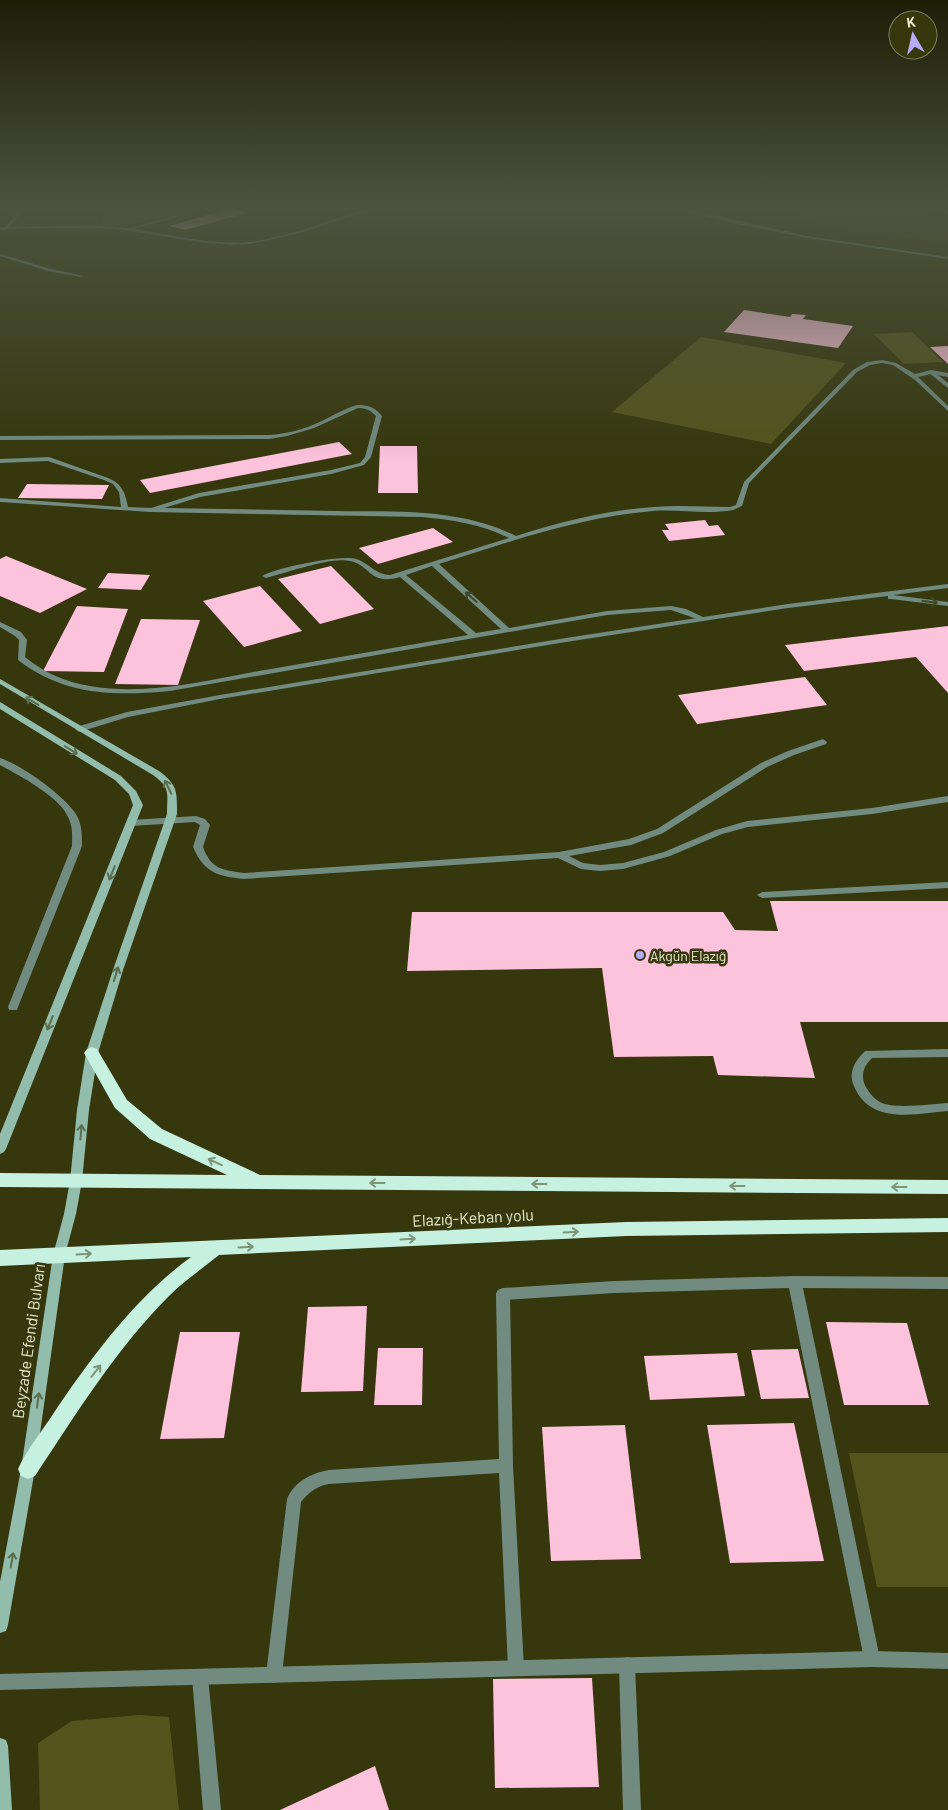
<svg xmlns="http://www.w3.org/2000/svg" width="948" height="1810" font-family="Barlow,sans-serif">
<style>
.built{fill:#3f400f}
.green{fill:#53541c}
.building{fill:#fdc2dc}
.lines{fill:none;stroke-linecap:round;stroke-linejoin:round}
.service{fill:#718b81;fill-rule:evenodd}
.minor{fill:#718b81;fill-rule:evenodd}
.tertiary{fill:#718b81;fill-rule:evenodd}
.secondary{fill:#92bdad;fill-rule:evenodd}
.trunk{fill:#c6f0e0;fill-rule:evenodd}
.oneway{stroke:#424824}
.oneway2{stroke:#5b6d4d}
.oneway3{stroke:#7e9476}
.poi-dot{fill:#b7abf8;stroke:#36370d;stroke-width:2}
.labels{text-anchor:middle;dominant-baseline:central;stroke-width:5;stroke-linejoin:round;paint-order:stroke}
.poi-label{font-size:14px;fill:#e8eacd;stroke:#36370d;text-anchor:start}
.near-street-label{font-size:16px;fill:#e8eacd;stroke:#36370d}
</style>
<rect width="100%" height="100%" fill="#36370d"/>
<polygon class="built" points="744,206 948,206 948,246"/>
<g class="green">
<polygon points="113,206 202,206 126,226 100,225 103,217"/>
<polygon points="912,332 943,362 904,364 874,334"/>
<polygon points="701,337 846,363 771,444 612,412"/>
<polygon points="849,1453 948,1453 948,1587 877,1587"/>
<polygon points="139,1715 169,1717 179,1810 40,1810 38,1743 72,1721"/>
</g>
<g class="building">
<polygon points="232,208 247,213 185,230 169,226"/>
<polygon points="744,310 790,317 792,314 806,315 803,319 853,326 838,348 724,332"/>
<polygon points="948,346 948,364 930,347"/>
<polygon points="339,442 352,454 150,493 140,480"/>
<polygon points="380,446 417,446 418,493 378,493"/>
<polygon points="27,484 109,485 102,499 18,498"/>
<polygon points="705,520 709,526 718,525 725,535 669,541 662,530 669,530 665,524"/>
<polygon points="433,528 453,542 378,564 359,548"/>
<polygon points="6,556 87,589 40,613 0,596 0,559"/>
<polygon points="331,566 374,609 320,624 278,579"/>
<polygon points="108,573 150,575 141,590 98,588"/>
<polygon points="260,586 302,631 244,647 203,601"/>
<polygon points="77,606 128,609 104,672 43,671"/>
<polygon points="141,619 200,620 178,685 115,684"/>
<polygon points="948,626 948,693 916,657 804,671 785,645"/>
<polygon points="805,677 827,705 697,724 678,695"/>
<polygon points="770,901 948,901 948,1022 800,1022 815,1078 718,1075 713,1056 614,1057 602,968 407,971 412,912 723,912 735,930 778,931"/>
<polygon points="367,1306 363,1391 301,1392 308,1307"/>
<polygon points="826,1322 907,1323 929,1405 844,1405"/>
<polygon points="180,1332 240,1332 224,1438 160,1439"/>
<polygon points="378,1348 423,1348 422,1405 374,1405"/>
<polygon points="798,1349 809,1398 761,1399 751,1350"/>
<polygon points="737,1353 745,1396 650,1400 644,1356"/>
<polygon points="794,1423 824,1561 730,1563 707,1425"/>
<polygon points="625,1425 641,1559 551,1561 542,1427"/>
<polygon points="592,1678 599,1787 495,1788 493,1679"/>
<polygon points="375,1766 389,1810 280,1810"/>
</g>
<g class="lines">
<g class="service">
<polygon points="928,206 935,206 948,211 948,213"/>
<polygon points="929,371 933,371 948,383 948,388 929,373"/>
<path d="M357 405C368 405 375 407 382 416L371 457 364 465 331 474 200 497 164 508C222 509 279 510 336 511 397 512 460 508 516 536 560 522 607 510 654 507 679 505 705 507 730 507L736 505 744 482H748L749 483 742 506 733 510C707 515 680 509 653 511 579 517 509 542 439 564L509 628 607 611 671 606 686 609 707 619 703 621 671 610 607 615 170 691C114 696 65 696 18 660L19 640 15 636 0 627V622L21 632 27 640 25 657C45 673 65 682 90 686 146 696 204 681 259 671 329 659 398 647 468 635L400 577C369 586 371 565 350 561 328 557 288 573 266 578L262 576C275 568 342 554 356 559 369 563 376 575 390 575L509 538C481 524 453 520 422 517L150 512 0 502V498L121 507 119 492 113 484 104 480 48 461 0 463V459L49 457 108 478C122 484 125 492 128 507L151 508 199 493 331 470 360 463 365 457 376 416C370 410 366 408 358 408L314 428 287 436 269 439 0 440V436L269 435C287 434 305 429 322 421 334 415 344 409 357 405ZM432 566 501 629 476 633 406 575Z"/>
<path d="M823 739 827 742 826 744 794 755 767 767 663 833 631 845 569 856 583 863 600 865 623 863 664 852 716 830 747 821 872 808 948 796V802L872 814 748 827 722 834 670 856 623 869 600 871 581 869 558 858 244 879C218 876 204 873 193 847L200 825 195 822 131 826 126 823 131 820 196 816 205 819 210 825 203 847C211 869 222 870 244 873L559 852 629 839 657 829 761 763 788 751Z"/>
<path d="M0 758C20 764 67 797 77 816 82 825 82 836 82 846L18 1007 17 1010H9L8 1007 72 846C72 837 73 828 69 819 61 797 20 776 0 765Z"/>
<polygon points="948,882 948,888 762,898 757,895 762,892"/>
<path d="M948 1049V1057L872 1058C865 1065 861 1072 864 1083 867 1090 874 1100 882 1103 895 1109 932 1104 948 1103V1111C914 1114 870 1125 854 1086 848 1072 855 1061 865 1051Z"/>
<path d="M503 1288 508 1290 510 1294 513 1466 524 1668 522 1674 516 1676 510 1674 508 1668 499 1473 329 1484C317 1486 309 1492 301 1502L282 1675 280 1681 274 1683 268 1681 266 1675 287 1499C294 1482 311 1473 329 1470L499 1459 496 1294 498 1290Z"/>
</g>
<g class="minor">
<path d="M22 206H27L9 227 88 225 131 228 207 206H215L135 229C172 235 210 245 249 242 288 238 325 221 362 210L374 206H382L300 233 249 244 232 245 200 242 117 229 73 228 7 229 4 231 0 229V227H5Z"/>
<polygon points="666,206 674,206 807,236 948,257 948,259 807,238 737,224"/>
<polygon points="0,254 51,269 84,276 82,277 48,271 0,256"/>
<polygon points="882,360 896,363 915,374 931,370 948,373 948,377 931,374 918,377 948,406 948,411 915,380 893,365 882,363 870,365 857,372 748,484 744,484 744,482 853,370 867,362"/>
<polygon points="948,584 948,588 893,595 948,602 948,606 891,599 888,599 888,596 788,608 566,642 220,699 128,717 79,732 75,729 76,727 127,712 220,695 566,638 788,604"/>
<polygon points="795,1276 948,1277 948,1289 803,1288 880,1659 878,1665 872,1667 866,1665 864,1659 789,1288 614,1293 503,1300 498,1298 496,1294 498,1290 503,1288 614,1281"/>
<polygon points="627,1657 633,1659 635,1665 641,1810 623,1810 619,1665 621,1659"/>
<polygon points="200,1669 206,1671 208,1677 221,1810 203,1810 192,1677 194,1671"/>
</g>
<polygon class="tertiary" points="872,1651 948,1653 948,1669 872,1667 0,1690 0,1674"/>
<g class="secondary">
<path d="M0 679 159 771C178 785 177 792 177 814L123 970 98 1053 89 1110 82 1181 76 1214 65 1255 35 1469 8 1625 6 1631 0 1633V1582L21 1469 53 1255 64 1214 70 1181 77 1110 86 1053 113 970 167 814C167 793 171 788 153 775L0 684Z"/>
<polygon points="0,702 121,776 136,791 143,805 6,1149 4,1152 0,1154 0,1134 133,805 129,794 115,780 0,709"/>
<polygon points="0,1738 6,1740 8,1746 12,1810 0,1810"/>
</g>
<g class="trunk">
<polygon points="92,1047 97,1049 127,1100 162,1129 260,1175 948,1180 948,1194 0,1187 0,1173 227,1175 150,1139 115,1108 84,1053 87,1049"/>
<path d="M948 1218V1232L626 1236 219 1255C202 1269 184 1281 169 1296 116 1349 76 1414 35 1476L28 1479 21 1476 18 1469C27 1449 43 1430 55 1411 94 1354 135 1298 191 1257L0 1266V1250L626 1222Z"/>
</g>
</g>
<defs><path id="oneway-shaft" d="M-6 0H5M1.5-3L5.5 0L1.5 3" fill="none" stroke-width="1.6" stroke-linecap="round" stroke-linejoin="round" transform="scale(1.25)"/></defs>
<g class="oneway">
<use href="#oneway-shaft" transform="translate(471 597) rotate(-138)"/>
<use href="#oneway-shaft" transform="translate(930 602) rotate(7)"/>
</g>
<g class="oneway2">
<use href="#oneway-shaft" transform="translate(32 701) rotate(-149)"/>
<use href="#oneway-shaft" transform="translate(71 750) rotate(32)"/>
<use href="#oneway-shaft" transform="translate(168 787) rotate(-116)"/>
<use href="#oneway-shaft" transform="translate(112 873) rotate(112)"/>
<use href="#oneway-shaft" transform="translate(116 974) rotate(-73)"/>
<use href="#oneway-shaft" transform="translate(50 1023) rotate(112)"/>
<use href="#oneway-shaft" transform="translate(81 1132) rotate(-85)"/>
<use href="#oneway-shaft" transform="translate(38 1400) rotate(-82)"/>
<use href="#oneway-shaft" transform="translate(12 1560) rotate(-80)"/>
</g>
<g class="oneway3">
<use href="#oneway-shaft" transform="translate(215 1162) rotate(-155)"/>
<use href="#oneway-shaft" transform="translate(377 1183) rotate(-180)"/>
<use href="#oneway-shaft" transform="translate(539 1184) rotate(-180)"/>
<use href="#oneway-shaft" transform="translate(737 1186) rotate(-180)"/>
<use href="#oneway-shaft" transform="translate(899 1187) rotate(-180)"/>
<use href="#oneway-shaft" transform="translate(571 1232) rotate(-3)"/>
<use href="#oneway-shaft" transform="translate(408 1239) rotate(-3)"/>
<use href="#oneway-shaft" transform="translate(246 1247) rotate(-3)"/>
<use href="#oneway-shaft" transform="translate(84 1254) rotate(-3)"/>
<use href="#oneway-shaft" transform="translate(96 1371) rotate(-52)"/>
</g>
<linearGradient id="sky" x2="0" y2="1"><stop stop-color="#1e1e07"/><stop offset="0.45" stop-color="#4c5340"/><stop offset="1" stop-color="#4c5340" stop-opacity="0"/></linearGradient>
<rect width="948" height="460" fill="url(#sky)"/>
<circle class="poi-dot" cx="640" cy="955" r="5"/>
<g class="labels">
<g class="poi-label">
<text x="650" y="955">Akgün Elazığ</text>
</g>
<g class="near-street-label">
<text transform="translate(473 1217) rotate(-3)">Elazığ-Keban yolu</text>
<text transform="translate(28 1341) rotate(-82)">Beyzade Efendi Bulvarı</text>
</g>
</g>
<g transform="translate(913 35) rotate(351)"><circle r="24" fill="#36370d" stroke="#7d7f5a"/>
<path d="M0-4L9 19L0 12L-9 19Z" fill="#b7abf8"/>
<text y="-8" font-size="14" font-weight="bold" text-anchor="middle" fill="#e8eacd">K</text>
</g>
</svg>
